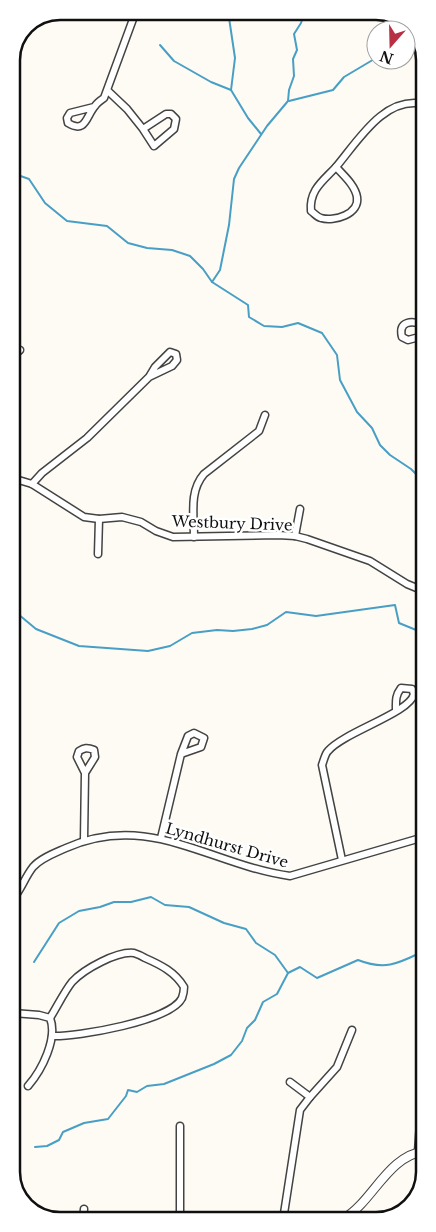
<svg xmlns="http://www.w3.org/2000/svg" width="436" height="1232" font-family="'Libre Baskerville',serif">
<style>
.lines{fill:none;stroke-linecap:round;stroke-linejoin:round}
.stream{stroke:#489fc5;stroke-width:2}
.minor-casing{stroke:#434343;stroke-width:9}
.tertiary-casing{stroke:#434343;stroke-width:10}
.minor{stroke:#fff;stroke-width:6}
.tertiary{stroke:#fff;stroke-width:8}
.labels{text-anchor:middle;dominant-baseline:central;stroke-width:5;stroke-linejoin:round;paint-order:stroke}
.street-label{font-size:15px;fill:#101010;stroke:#fff}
.rim{fill:none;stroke:#101010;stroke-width:2.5}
</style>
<rect width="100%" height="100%" fill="#fefbf4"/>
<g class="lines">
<g class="stream">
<polyline points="228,11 235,58 231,90 248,118 261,134"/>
<polyline points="160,45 174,61 211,82 231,90"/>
<polyline points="406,53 415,49 422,45"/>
<polyline points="289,101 333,90 344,77 376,58"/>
<polyline points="12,173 29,179 45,203 67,221 107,226 128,243 147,248 172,250 190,256 203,269 212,282 248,305 249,317 264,326 282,327 298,323 322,333 337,355 340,380 357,412 372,428 380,445 390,455 411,469 424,482"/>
<polyline points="212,282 220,270 229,225 234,179 239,168 267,126 288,101 289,90 294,76 293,59 297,50 294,34 301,23 305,11"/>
<polyline points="12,607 18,614 36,629 79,646 148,651 170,646 192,633 217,630 233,631 252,629 267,625 286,612 316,616 395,605 399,623 421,632 424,631"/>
<polyline points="34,962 59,923 79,911 100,907 114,902 131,902 151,897 165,905 189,907 224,923 246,929 256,943 275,955 288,973"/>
<path d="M35 1147 47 1146 59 1140 63 1132 84 1123 108 1119 126 1096 128 1090 137 1092 147 1086 164 1084 214 1064 231 1055 242 1041 247 1028 255 1020 263 1002 277 994 288 973 300 967 317 978 358 960C386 971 399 963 424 951"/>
</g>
<defs>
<g id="minor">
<polyline points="175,11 176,11"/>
<polyline points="252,11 253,11"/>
<polyline points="108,91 127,109 143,129 154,146 174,129 176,119 171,114 166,114 143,129"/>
<path d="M94 107 70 113 67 118 68 123C86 134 86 116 95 106 97 103 101 100 104 98L136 11"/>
<path d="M336 167C343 175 355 185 357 197 360 214 334 222 321 218 317 217 315 214 311 211 309 190 323 181 336 167Z"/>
<path d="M336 167C358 141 384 96 423 104"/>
<path d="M423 325C412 320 398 321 402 337L408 340 423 336"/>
<polyline points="12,357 20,350"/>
<polyline points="12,478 32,484 84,517 99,519 122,517 141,522 156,531 173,537 278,535 295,536 307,539 370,561 407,584 424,591"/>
<polyline points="32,484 42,473 87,438 149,377 172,366 177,360 176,354 170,352 155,367 149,377"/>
<polyline points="295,536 300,509"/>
<path d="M194 537C194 515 189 491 204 474L259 431 265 415"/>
<polyline points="98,554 99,519"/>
<polyline points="161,838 181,754 201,747 204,738 194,733 188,736 181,754"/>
<path d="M84 840 85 773 95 757 94 750C87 747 84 748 79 751L77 757 85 773"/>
<path d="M342 860 322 765C324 760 325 754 328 751 344 732 410 713 414 694L412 689 401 688C395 696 396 701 396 711"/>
<path d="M13 899C21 890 25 877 33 867 41 858 55 853 66 848 149 811 211 865 290 876L424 837"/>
<path d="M13 1013 39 1015 50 1018C58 1038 42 1070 28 1086"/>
<path d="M50 1018C57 1007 64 992 72 982 84 969 117 951 134 953 137 954 142 956 145 958 161 965 175 972 184 987 184 990 183 995 182 998 171 1021 77 1037 52 1036"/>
<polyline points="290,1082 310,1097"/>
<polyline points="180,1126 180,1220"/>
<polyline points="418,1152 421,1109 425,1093"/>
<polyline points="83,1220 84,1209"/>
<polyline points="283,1220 300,1110 310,1097 337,1067 352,1030"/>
</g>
<path id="tertiary" d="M343 1219C373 1202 387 1156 425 1151"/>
</defs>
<use href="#minor" class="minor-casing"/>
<use href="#tertiary" class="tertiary-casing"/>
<use href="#minor" class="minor"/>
<use href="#tertiary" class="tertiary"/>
</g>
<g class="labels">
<g class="street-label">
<text transform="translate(232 523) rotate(2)">Westbury Drive</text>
<text transform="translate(227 845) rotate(16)">Lyndhurst Drive</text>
</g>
</g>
<path d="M0 0H436V1232H0ZM60 20H376A40 40 0 0 1 416 60V1172A40 40 0 0 1 376 1212H60A40 40 0 0 1 20 1172V60A40 40 0 0 1 60 20Z" fill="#fff" fill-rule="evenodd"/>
<path class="rim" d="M60 20H376A40 40 0 0 1 416 60V1172A40 40 0 0 1 376 1212H60A40 40 0 0 1 20 1172V60A40 40 0 0 1 60 20Z"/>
<g transform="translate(391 45) rotate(200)"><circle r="24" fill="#ffffff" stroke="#9f9f9f"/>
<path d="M0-4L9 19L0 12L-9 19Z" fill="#b83044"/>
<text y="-8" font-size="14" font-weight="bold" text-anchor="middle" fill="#101010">N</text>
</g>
</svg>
